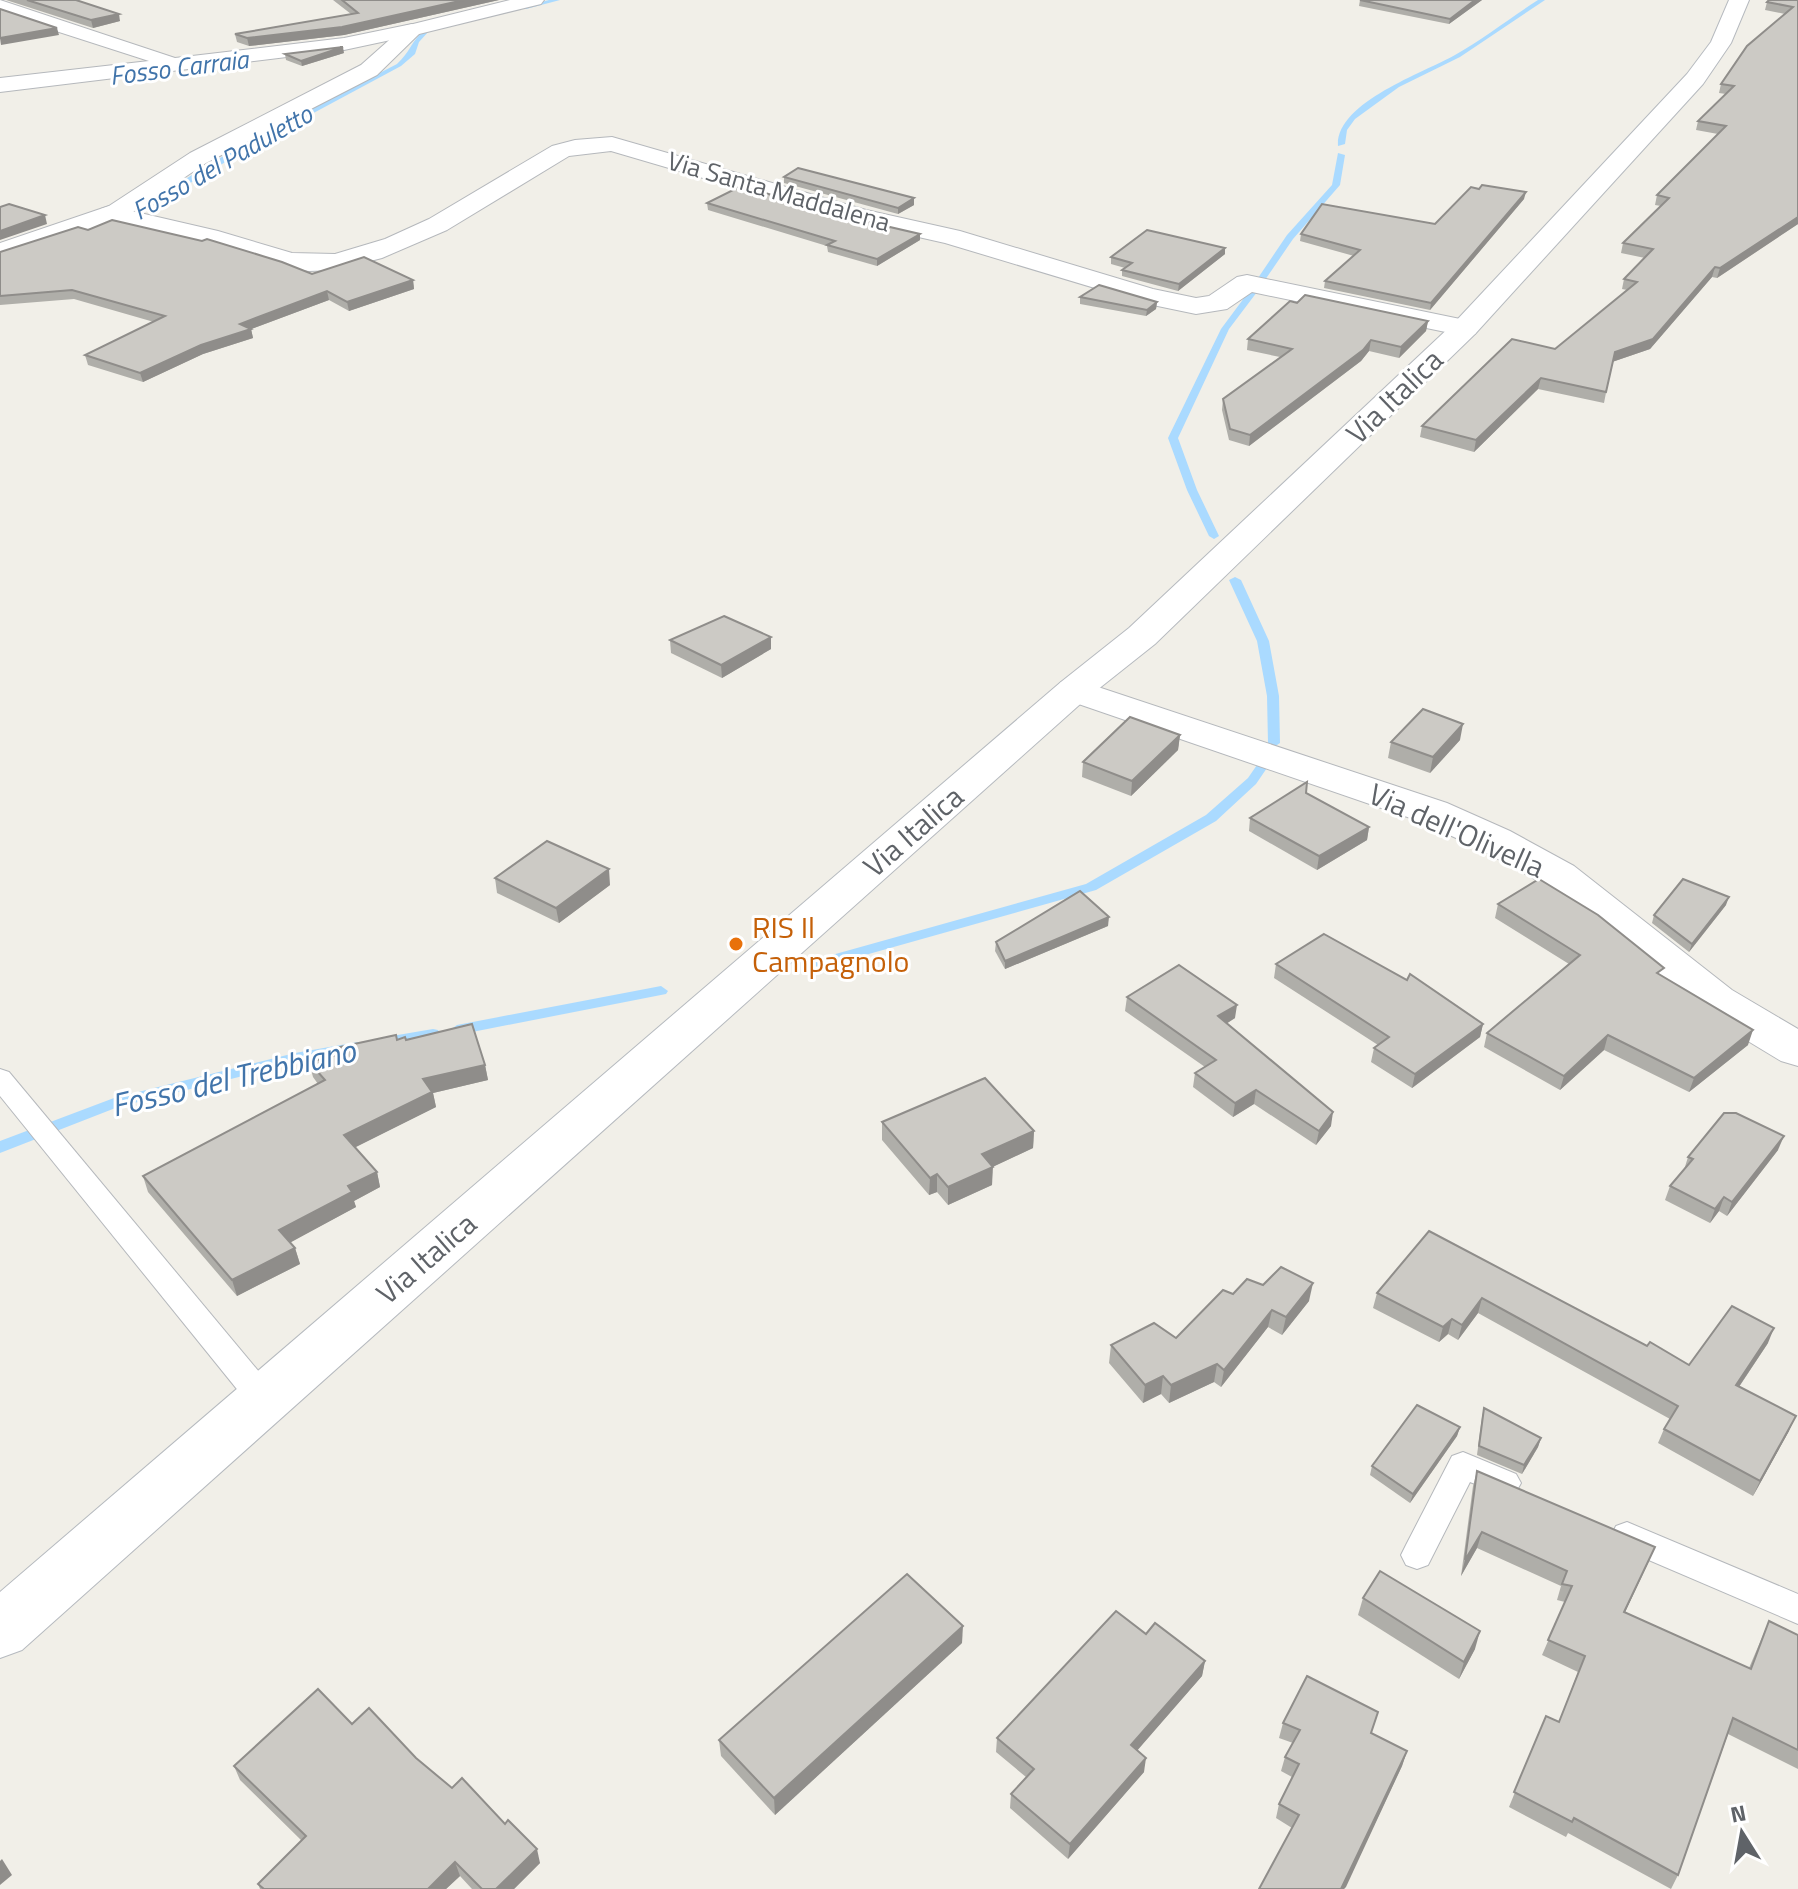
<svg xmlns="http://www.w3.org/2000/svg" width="1798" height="1889" font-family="'Titillium Web',sans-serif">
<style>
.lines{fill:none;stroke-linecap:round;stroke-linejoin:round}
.stream{fill:#aadaff;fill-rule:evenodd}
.service-casing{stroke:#b5b8bc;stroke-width:2}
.minor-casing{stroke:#b5b8bc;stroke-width:2}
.tertiary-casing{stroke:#b5b8bc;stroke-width:2}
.secondary-casing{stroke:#b6babf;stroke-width:2}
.service{fill:#fff;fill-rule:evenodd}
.minor{fill:#fff;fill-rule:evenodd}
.tertiary{fill:#fff;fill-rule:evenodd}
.secondary{fill:#fff;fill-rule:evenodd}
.wall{fill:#afaea9}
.shaded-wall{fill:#8f8d8a}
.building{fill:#cccac5;stroke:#8f8d8a;stroke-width:2}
.food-dot{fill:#e8710a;stroke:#fff;stroke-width:3}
.labels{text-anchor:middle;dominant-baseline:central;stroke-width:6;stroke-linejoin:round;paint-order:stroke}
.far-water-label{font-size:26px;font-style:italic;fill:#4174aa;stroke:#fff}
.far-street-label{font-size:26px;fill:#5f6368;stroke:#fff}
.street-label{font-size:30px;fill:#5f6368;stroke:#fff}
.food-label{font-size:30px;fill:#c56008;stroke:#fff;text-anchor:start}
.water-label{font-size:32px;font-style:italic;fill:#4174aa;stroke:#fff}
</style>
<rect width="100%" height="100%" fill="#f1efe8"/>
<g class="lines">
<g class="stream">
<polygon points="549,0 560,0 526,9 523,7"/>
<path d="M1538 0H1545L1460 57 1399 87 1355 119 1347 130 1345 144 1338 146C1335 103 1423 73 1455 55 1483 39 1510 18 1538 0Z"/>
<path d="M424 30 429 31 419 42 415 54 401 66 254 145 125 222 118 220 248 141 397 64C410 52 411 42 424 30Z"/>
<polygon points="1338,153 1345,155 1340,185 1293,239 1265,280 1259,280 1258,278 1287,235 1332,185"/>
<polygon points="1256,285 1260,288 1229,329 1178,438 1197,490 1219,536 1214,539 1209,536 1187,490 1168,438 1221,329 1253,286"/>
<polygon points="1235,577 1241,580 1269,641 1279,696 1280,743 1274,747 1268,743 1267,696 1257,641 1229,580"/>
<polygon points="1263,761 1269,765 1256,784 1216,821 1096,890 819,968 812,963 814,960 1086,884 1206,815 1248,778 1259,762"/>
<polygon points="661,986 668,991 666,994 457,1035 450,1030 457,1025"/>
<polygon points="433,1029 438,1030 440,1034 438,1038 386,1047 379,1042 386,1037"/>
<polygon points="358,1042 363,1043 365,1047 363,1051 295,1063 118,1107 0,1153 0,1141 114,1098 295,1053"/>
</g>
<defs>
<g id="service">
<polygon points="0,1069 9,1072 275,1391 279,1400 275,1409 264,1412 253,1409 0,1096"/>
<polygon points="1463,1452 1516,1474 1521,1483 1516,1492 1505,1496 1470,1482 1428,1565 1417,1569 1406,1565 1401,1555 1406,1545 1452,1456"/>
<polygon points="1627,1522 1798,1594 1798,1624 1616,1546 1611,1536 1616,1526"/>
</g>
<g id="minor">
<polygon points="0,0 175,58 344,38 412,24 422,30 419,34 344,50 0,92 0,78 149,61 0,13"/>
<polygon points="612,137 866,210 960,231 1153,289 1196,298 1209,296 1237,277 1247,275 1465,320 1475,322 1479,328 1475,334 1465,336 1252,292 1227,309 1196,314 1148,304 945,243 852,222 611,151 569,156 447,230 382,258 335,270 309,271 287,268 202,242 101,219 97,214 101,209 110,206 218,231 292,253 335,254 385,239 429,219 552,146 575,140"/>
<polygon points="1074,679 1447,803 1510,831 1574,866 1732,990 1798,1029 1798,1066 1781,1061 1700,1012 1544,884 1480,849 1419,821 1061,698 1055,690 1061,682"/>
</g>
<polygon id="tertiary" points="510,0 544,0 541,4 419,34 377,75 206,163 127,216 0,260 0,243 109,206 190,153 361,65 405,26"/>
<polygon id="secondary" points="1729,0 1749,0 1731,43 1703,84 1475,334 1155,644 1087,698 22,1650 0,1658 0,1592 1061,682 1129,628 1455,322 1687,74 1711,42"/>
</defs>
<use href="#service" class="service-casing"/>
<use href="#minor" class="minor-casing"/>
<use href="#tertiary" class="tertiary-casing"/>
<use href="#secondary" class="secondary-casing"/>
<use href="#service" class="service"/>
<use href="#minor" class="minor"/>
<use href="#tertiary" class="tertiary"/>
<use href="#secondary" class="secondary"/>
</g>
<g class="wall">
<polygon points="6,0 76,0 120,21 93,28"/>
<polygon points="333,0 499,0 344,35 249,46 237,42 235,34 351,14"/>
<polygon points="1360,0 1482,0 1449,24 1359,6"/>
<polygon points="1798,0 1798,224 1717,278 1712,277 1650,349 1612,362 1604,403 1538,389 1474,452 1420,437 1422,426 1555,349 1627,290 1622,289 1624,279 1645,258 1621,253 1623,243 1661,206 1655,205 1657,195 1718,134 1696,130 1698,121 1726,94 1719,93 1721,84 1785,14 1765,10 1767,2"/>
<polygon points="344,53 302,66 286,60 285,54"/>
<polygon points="784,177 914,205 898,214 784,183"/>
<polygon points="1524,199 1430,310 1324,288 1325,281 1354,256 1300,241 1301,234 1435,224"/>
<polygon points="707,203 920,240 877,266 828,252 827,246 708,210"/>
<polygon points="88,230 312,274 413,280 414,289 349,311 329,300 251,329 253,338 203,354 143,382 88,365 85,355 154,322 74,299 0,305 0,252"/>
<polygon points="1225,248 1225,254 1178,291 1122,276 1122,270 1125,268 1111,264 1111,257"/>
<polygon points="1080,297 1157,302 1156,309 1146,316 1080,304"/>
<polygon points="1428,321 1426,331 1399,358 1369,351 1361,361 1249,446 1229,440 1222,410 1223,399 1280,357 1247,350 1248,339"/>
<polygon points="670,640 771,649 722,678 671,653"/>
<polygon points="1180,735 1178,750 1131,796 1082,777 1083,762"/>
<polygon points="1460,740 1430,773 1388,758 1391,742"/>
<polygon points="1306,793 1369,827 1367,840 1317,870 1249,831 1250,818"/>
<polygon points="495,878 610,885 559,923 497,893"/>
<polygon points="1498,904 1661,976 1748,1045 1689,1092 1604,1050 1560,1090 1484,1047 1487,1033 1569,964 1495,918"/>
<polygon points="1726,905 1689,952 1652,923 1654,915"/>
<polygon points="1108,926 1005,969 995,951 996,942"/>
<polygon points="1276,964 1483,1024 1480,1037 1412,1088 1371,1062 1374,1048 1378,1045 1274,978"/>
<polygon points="1127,997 1235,1018 1226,1024 1331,1126 1316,1145 1254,1104 1233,1117 1193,1087 1195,1073 1205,1067 1125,1011"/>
<polygon points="397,1040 406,1040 485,1065 488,1080 433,1093 436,1107 355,1147 377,1172 380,1187 354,1201 356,1207 290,1242 295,1248 300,1264 237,1296 148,1192 143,1176 318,1084 313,1077 309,1062 342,1054 340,1047"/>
<polygon points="882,1122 1034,1131 1033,1148 992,1167 992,1185 948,1205 937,1192 929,1195 882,1140"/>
<polygon points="1778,1150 1727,1216 1719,1211 1710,1223 1665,1200 1670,1186 1684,1170 1688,1157"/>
<polygon points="1429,1231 1647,1346 1689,1365 1768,1343 1739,1387 1789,1431 1753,1496 1658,1443 1664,1429 1670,1419 1478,1313 1458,1340 1448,1334 1439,1342 1373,1308 1377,1293"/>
<polygon points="1233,1294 1309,1301 1282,1335 1268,1327 1221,1387 1214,1382 1169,1403 1161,1394 1143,1403 1109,1363 1111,1345 1176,1338"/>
<polygon points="1484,1408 1541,1438 1538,1447 1522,1474 1477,1455 1482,1417"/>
<polygon points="1460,1427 1457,1436 1410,1503 1370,1475 1372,1466"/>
<polygon points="1477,1471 1655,1547 1625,1612 1749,1668 1769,1621 1798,1635 1798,1769 1728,1734 1678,1875 1671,1889 1568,1833 1566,1837 1509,1807 1546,1716 1559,1722 1578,1672 1542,1655 1565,1602 1557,1600 1561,1586 1477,1548 1461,1576 1473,1486"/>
<polygon points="1363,1598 1475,1649 1459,1679 1358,1615"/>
<polygon points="1146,1634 1205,1661 1202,1676 1137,1750 1144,1772 1068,1859 1010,1808 1011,1794 1026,1777 996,1752 997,1738"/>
<polygon points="962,1643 775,1815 721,1756 719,1740"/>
<polygon points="1283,1723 1372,1733 1407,1751 1402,1766 1344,1889 1259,1889 1292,1828 1276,1818 1279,1804 1292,1777 1281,1771 1285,1757 1293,1743 1279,1738"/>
<polygon points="352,1724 416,1758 540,1863 514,1889 472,1889 460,1876 446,1889 260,1889 258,1884 302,1841 240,1780 234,1766"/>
</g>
<g class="shaded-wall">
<polygon points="464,0 499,0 344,35 249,46 247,38"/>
<polygon points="1475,0 1482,0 1449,24 1450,19"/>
<polygon points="119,14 120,21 93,28 91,20"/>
<polygon points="57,28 59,35 1,45 0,38"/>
<polygon points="343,47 344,53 302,66 301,61"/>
<polygon points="1526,192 1524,199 1430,310 1431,303"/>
<polygon points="914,198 914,205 898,214 898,208"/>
<polygon points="45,215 47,224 0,240 0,231"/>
<polygon points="1798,217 1798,224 1717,278 1720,268"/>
<polygon points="920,234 920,240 877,266 877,259"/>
<polygon points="1225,248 1225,254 1178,291 1179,284"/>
<polygon points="1715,267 1712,277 1650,349 1612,362 1615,352"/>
<polygon points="413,280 414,289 349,311 347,302"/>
<polygon points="327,291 329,300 246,331 251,329 253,338 203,354 143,382 140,373 240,324"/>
<polygon points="1157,302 1156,309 1146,316 1147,310"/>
<polygon points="1428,321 1426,331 1399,358 1401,347"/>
<polygon points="1371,340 1369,351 1361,361 1249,446 1250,435"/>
<polygon points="1541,378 1538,389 1474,452 1476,440"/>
<polygon points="771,637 771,649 722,678 721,665"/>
<polygon points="1463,724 1460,740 1430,773 1433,757"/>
<polygon points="1180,735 1178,750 1131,796 1132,781"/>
<polygon points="1369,827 1367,840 1317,870 1319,856"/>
<polygon points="609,869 610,885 559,923 556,908"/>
<polygon points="1729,897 1726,905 1689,952 1692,944"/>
<polygon points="1109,917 1108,926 1005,969 1005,961"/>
<polygon points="1237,1005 1235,1018 1216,1030 1218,1016"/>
<polygon points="1483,1024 1480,1037 1412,1088 1415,1074"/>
<polygon points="1753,1030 1748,1045 1689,1092 1694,1078"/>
<polygon points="1608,1035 1604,1050 1560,1090 1564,1076"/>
<polygon points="485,1065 488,1080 433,1093 436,1107 348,1151 344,1135 423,1079"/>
<polygon points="1256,1090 1254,1104 1233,1117 1235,1103"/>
<polygon points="1333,1112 1331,1126 1316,1145 1319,1131"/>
<polygon points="1034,1131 1033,1148 982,1172 982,1154"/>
<polygon points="1784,1136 1778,1150 1727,1216 1732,1202"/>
<polygon points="993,1167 992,1185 948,1205 948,1187"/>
<polygon points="377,1172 380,1187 354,1201 356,1207 284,1246 279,1230 348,1186"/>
<polygon points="937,1174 937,1192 929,1195 930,1178"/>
<polygon points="1724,1197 1719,1211 1710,1223 1715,1209"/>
<polygon points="295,1248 300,1264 237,1296 232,1280"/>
<polygon points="1313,1283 1309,1301 1282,1335 1286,1317"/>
<polygon points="1482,1298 1478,1313 1458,1340 1462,1325"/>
<polygon points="1272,1310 1268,1327 1221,1387 1224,1370"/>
<polygon points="1452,1319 1448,1334 1439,1342 1443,1327"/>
<polygon points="1774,1328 1768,1343 1730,1400 1736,1385"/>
<polygon points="1217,1364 1214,1382 1169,1403 1171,1385"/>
<polygon points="1163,1376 1161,1394 1143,1403 1145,1385"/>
<polygon points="1796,1416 1789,1431 1753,1496 1760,1481"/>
<polygon points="1460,1427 1457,1436 1410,1503 1413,1494"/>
<polygon points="1541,1438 1538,1447 1522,1474 1524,1465"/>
<polygon points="1482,1532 1477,1548 1461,1576 1465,1560"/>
<polygon points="1655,1547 1648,1563 1618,1627 1624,1612"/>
<polygon points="963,1626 962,1643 775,1815 774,1798"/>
<polygon points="1480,1631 1475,1649 1459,1679 1464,1662"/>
<polygon points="1205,1661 1202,1676 1129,1760 1131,1745"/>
<polygon points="1407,1751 1402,1766 1346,1887 1344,1889 1341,1889"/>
<polygon points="1146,1758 1144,1772 1068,1859 1070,1844"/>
<polygon points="537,1849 540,1863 514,1889 496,1889"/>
<polygon points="2,1859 12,1875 0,1885 0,1861"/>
<polygon points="455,1862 460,1876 446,1889 428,1889"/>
</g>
<g class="building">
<polygon points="27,0 76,0 119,14 91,20"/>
<polygon points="342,0 464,0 342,27 247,38 235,34 358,13"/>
<polygon points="1360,0 1475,0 1450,19"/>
<polygon points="1769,0 1798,0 1798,217 1720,268 1715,267 1653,339 1615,352 1606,392 1541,378 1476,440 1422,426 1512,339 1555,349 1637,282 1624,279 1653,249 1623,243 1669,198 1657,195 1726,126 1698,121 1734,86 1721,84 1747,46 1793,7 1767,2"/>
<polygon points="0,9 57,28 0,38"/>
<polygon points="343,47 301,61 285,54"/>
<polygon points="798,168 914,198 898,208 784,177"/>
<polygon points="1482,185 1526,192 1431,303 1325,281 1360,250 1301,234 1322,204 1435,224 1471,187 1479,189"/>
<polygon points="741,186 851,218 920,234 877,259 827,245 835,241 707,203"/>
<polygon points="9,204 45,215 0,231 0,207"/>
<polygon points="112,220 202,241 207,239 282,262 312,274 364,257 413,280 347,302 327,291 240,324 251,329 201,345 140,373 85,355 165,316 72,290 0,296 0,252 78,227 88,230"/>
<polygon points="1147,230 1225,248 1179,284 1122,270 1132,263 1111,257"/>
<polygon points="1099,285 1157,302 1147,310 1080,297"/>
<polygon points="1305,295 1428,321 1401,347 1371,340 1363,350 1250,435 1230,429 1223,399 1292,349 1248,339 1290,301 1297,303"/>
<polygon points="724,616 771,637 721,665 670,640"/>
<polygon points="1423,709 1463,724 1433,757 1391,742"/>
<polygon points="1130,717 1180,735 1132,781 1083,762"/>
<polygon points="1307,782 1306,793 1369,827 1319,856 1250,818"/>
<polygon points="547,841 609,869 556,908 495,878"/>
<polygon points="1539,879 1598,915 1664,968 1657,973 1753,1030 1694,1078 1608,1035 1564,1076 1487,1033 1580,955 1498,904"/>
<polygon points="1683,879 1729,897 1692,944 1654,915"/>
<polygon points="1080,891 1109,917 1005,961 996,942"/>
<polygon points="1324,934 1407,980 1410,974 1483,1024 1415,1074 1374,1048 1389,1037 1276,964"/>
<polygon points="1179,965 1237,1005 1218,1016 1333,1112 1319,1131 1256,1090 1235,1103 1195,1073 1216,1060 1127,997"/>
<polygon points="472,1024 485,1065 423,1079 432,1092 344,1135 377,1172 348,1186 352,1192 279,1230 295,1248 232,1280 143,1176 325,1080 309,1062 342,1054 340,1047 396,1035 397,1040 405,1037 406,1040"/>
<polygon points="985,1078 1034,1131 982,1154 993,1167 948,1187 937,1174 930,1178 882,1122"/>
<polygon points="1724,1113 1736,1113 1784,1136 1732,1202 1724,1197 1715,1209 1670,1186 1693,1159 1688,1157"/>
<polygon points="1429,1231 1647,1346 1650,1342 1689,1365 1732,1306 1774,1328 1736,1385 1796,1416 1760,1481 1664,1429 1678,1406 1482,1298 1462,1325 1452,1319 1443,1327 1377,1293"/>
<polygon points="1281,1267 1313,1283 1286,1317 1272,1310 1224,1370 1217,1364 1171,1385 1163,1376 1145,1385 1111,1345 1154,1323 1176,1338 1223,1290 1233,1294 1247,1279 1263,1285"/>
<polygon points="1417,1405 1460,1427 1413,1494 1372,1466"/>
<polygon points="1484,1408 1541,1438 1524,1465 1479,1446"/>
<polygon points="1477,1471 1655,1547 1624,1612 1751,1669 1769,1621 1798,1635 1798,1750 1733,1718 1678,1875 1574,1818 1572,1822 1514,1792 1546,1716 1559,1722 1585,1656 1548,1640 1572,1586 1562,1584 1567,1571 1482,1532 1465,1560"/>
<polygon points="1380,1571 1480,1631 1464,1662 1363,1598"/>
<polygon points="907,1574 963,1626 774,1798 719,1740"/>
<polygon points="1116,1611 1146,1634 1155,1623 1205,1661 1131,1745 1146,1758 1070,1844 1011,1794 1034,1769 997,1738"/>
<polygon points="1307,1676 1378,1712 1371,1733 1407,1751 1341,1889 1259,1889 1299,1815 1279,1804 1299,1764 1285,1757 1300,1730 1283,1723"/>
<polygon points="318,1689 352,1724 369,1708 416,1758 452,1788 462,1778 505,1824 508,1820 537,1849 496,1889 482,1889 455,1862 428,1889 264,1889 258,1884 306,1836 234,1766"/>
</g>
<circle class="food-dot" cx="736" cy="944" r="8"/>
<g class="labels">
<g class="far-water-label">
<text transform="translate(179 67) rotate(-7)">Fosso Carraia</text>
<text transform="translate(222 162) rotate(-30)">Fosso del Paduletto</text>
</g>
<g class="far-street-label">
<text transform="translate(779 191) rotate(16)">Via Santa Maddalena</text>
</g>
<g class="street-label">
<text transform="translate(1394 396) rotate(-44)">Via Italica</text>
<text transform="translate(1457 830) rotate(24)">Via dell'Olivella</text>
<text transform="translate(913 831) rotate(-41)">Via Italica</text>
<text transform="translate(426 1258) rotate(-41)">Via Italica</text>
</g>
<g class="food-label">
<text x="752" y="927">RIS Il<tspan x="752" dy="34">Campagnolo</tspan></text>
</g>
<g class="water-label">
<text transform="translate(233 1077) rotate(-13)">Fosso del Trebbiano</text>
</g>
</g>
<g transform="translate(1742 1833) rotate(349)" stroke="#ffffff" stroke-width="6" paint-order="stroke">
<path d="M0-6L14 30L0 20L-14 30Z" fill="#5f6368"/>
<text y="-12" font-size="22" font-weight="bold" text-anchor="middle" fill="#5f6368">N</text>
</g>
</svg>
